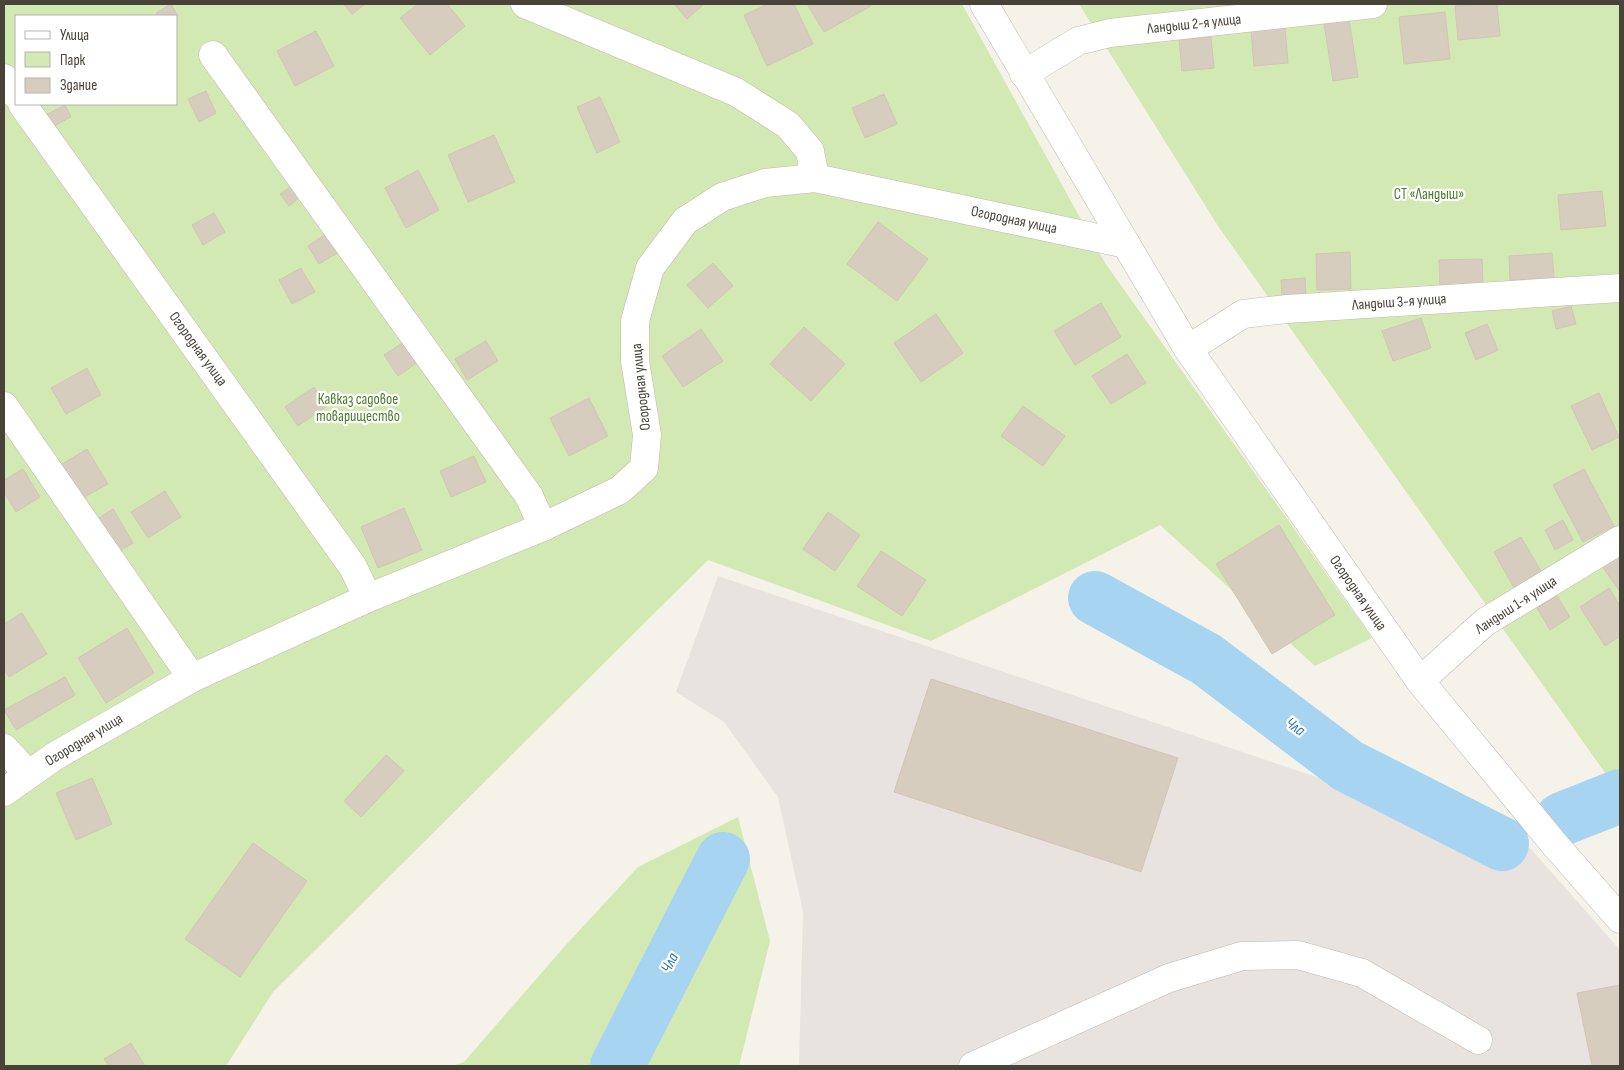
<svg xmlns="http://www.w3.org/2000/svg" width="1624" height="1070" font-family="'Sofia Sans Condensed',sans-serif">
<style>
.industrial{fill:#e8e3de}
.green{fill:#d2e9b3;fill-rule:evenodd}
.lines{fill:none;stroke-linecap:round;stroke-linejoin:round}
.river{stroke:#a7d4f1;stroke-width:54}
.building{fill:#d7cdbf;stroke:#d2c5b3}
.minor-casing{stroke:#c1b9ac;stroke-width:29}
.minor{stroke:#fff;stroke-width:28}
.labels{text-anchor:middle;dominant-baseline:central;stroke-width:4.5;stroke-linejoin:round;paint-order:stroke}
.street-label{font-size:15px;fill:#494238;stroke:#fff}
.park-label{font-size:15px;fill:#4a7c2a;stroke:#fff}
.water-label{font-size:16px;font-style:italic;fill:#2e7aae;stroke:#fff}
</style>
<rect width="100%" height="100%" fill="#f5f2ea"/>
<polygon class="industrial" points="718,576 1531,849 1620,950 1620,1066 799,1066 803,912 778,797 724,722 676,692"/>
<g class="green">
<path d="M4 4H962L1105 263 1372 638 1315 666 1160 525 931 641 708 560 273 992 226 1066H4ZM16 16H176V104H16Z"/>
<polygon points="1079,4 1620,4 1620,794 1218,226"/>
<polygon points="738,817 770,941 739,1066 452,1066 464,1062 564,947 638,867"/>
</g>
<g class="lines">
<g class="river">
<polyline points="1095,598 1206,659 1348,766 1502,844"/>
<polyline points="1562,819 1620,796"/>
<polyline points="617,1066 723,859"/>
</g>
</g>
<g class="building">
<polygon points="171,4 178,16 158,16 156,13"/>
<polygon points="343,4 365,4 352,14"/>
<polygon points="418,4 447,4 465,26 430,55 400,18"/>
<polygon points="674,4 704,4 687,19"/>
<polygon points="768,4 794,4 813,44 767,66 744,15"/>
<polygon points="807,4 870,4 871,6 824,32"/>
<polygon points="1476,4 1497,4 1500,36 1458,40 1455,6"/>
<polygon points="1445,12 1450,59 1404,64 1399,17"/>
<polygon points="1349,19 1358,77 1333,81 1324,23"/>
<polygon points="1285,28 1288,63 1254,66 1251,31"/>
<polygon points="316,31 334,66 295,86 277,51"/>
<polygon points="1211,37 1214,68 1182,71 1179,40"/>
<polygon points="206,91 216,113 199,122 188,99"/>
<polygon points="884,94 897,124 865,138 852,108"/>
<polygon points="600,97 620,142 597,153 577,107"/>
<polygon points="65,105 71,117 52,127 46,115"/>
<polygon points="494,135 515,182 468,202 448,155"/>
<polygon points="418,170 439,210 406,228 385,188"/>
<polygon points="293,185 301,196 289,206 280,194"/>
<polygon points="1602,191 1606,226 1561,230 1558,195"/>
<polygon points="214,213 225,232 203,245 192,225"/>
<polygon points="878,222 928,259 897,301 847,264"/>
<polygon points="326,234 337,253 319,264 308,246"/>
<polygon points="1350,252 1351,289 1317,290 1316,254"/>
<polygon points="1552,253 1554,278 1510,280 1509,256"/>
<polygon points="1482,259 1483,286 1440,287 1439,260"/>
<polygon points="713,263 733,286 708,308 687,285"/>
<polygon points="301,268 315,292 292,304 279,280"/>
<polygon points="1305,278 1306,296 1282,298 1281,280"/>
<polygon points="1101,303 1121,337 1075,365 1054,331"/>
<polygon points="1571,306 1576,324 1556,329 1552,311"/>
<polygon points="936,314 963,353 921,382 894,343"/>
<polygon points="1421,318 1431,348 1393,361 1382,331"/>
<polygon points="1487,324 1498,350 1476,360 1465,333"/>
<polygon points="804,327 845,364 811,401 770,364"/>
<polygon points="701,329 723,361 683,387 662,356"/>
<polygon points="486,341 498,361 467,380 455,359"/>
<polygon points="404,342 418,362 398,376 384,355"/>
<polygon points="1127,354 1146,383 1111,404 1092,376"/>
<polygon points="87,368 101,395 66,414 51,388"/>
<polygon points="314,387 327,406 298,426 285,407"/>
<polygon points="1599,393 1619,437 1592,450 1571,406"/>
<polygon points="589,398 608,436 569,456 550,418"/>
<polygon points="1023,406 1065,436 1043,466 1001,436"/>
<polygon points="87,449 108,484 79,500 59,466"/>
<polygon points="474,456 486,482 451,497 440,471"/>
<polygon points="23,469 40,497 16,512 4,492 4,480"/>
<polygon points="1584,469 1614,526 1583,542 1553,485"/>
<polygon points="165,491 181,517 148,538 131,512"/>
<polygon points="404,508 422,550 378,568 361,527"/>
<polygon points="113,509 133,543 115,554 94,521"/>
<polygon points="828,512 860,535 835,571 803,549"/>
<polygon points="1563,520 1573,540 1555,550 1545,530"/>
<polygon points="1279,525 1335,615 1272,654 1216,564"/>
<polygon points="1521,537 1542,573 1514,588 1494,552"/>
<polygon points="881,551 926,580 902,616 857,586"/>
<polygon points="1620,554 1620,592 1602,566"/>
<polygon points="1609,588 1620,606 1620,636 1605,646 1580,607"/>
<polygon points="1557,596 1570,617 1550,630 1537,608"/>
<polygon points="22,613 47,654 9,677 4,669 4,624"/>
<polygon points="127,628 154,673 106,703 78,658"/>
<polygon points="65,677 75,695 16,730 4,710"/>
<polygon points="931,679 1178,758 1141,872 894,792"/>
<polygon points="386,755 404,771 361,817 344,801"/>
<polygon points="92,778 112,824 76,840 56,793"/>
<polygon points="253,843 307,881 240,977 185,939"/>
<polygon points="1620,985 1620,1066 1592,1066 1577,993"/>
<polygon points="131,1043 145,1066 109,1066 104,1059"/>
</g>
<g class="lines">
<defs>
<g id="minor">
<polyline points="525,4 736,92 788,125 810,151 815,178"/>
<polyline points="984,4 1188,349 1420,681 1556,846 1620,919"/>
<polyline points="213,55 529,496 543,527"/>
<polyline points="1024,74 1078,41 1110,33 1373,4"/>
<polyline points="4,78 16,95"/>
<polyline points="22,104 353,567 368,598"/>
<polyline points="1188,349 1243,314 1287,309 1620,288"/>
<polyline points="4,406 192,678"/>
<polyline points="1420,681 1485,622 1620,540"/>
<polyline points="4,748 28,774"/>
<polyline points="4,792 55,756 192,678 368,598 543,527 620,490 644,468 647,435 635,361 635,321 650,268 685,221 722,197 765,183 815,178 1126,244"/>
<polyline points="973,1066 1169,978 1242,956 1298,955 1362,973 1478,1040"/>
</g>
</defs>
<use href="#minor" class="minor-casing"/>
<use href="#minor" class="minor"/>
</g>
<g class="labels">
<g class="street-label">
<text transform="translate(1194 24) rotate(-6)">Ландыш 2-я улица</text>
<text transform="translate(1014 220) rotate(12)">Огородная улица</text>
<text transform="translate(1399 302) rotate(-4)">Ландыш 3-я улица</text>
<text transform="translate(198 349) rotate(54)">Огородная улица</text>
<text transform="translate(641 387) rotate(-96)">Огородная улица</text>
<text transform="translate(1358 593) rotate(55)">Огородная улица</text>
<text transform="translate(1516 605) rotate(-33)">Ландыш 1-я улица</text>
<text transform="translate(84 740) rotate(-31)">Огородная улица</text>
</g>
<g class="park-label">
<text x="1429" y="194">СТ «Ландыш»</text>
<text x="358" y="399">Кавказ садовое<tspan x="358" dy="17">товарищество</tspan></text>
</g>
<g class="water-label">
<text transform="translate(1295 727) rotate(37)">Чла</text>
<text transform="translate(670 963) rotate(-63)">Чла</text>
</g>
</g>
<rect width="1624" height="1070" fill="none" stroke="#494238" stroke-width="10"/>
<rect x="15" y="15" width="162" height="90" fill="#ffffff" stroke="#b6b3af"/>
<rect x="25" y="31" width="25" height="8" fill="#ffffff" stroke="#b6b3af"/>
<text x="60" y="40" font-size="15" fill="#494238">Улица</text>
<rect x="25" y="52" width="25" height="15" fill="#d2e9b3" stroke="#b6b3af"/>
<text x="60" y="65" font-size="15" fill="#494238">Парк</text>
<rect x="25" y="78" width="25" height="15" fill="#d7cdbf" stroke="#b6b3af"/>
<text x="60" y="90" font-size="15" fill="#494238">Здание</text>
</svg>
